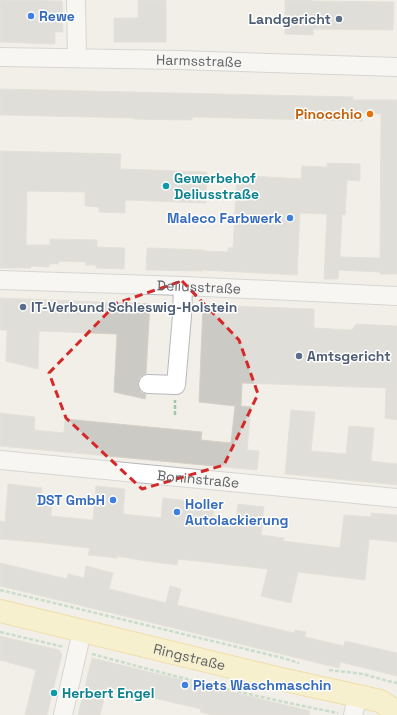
<svg xmlns="http://www.w3.org/2000/svg" width="397" height="715" font-family="'Space Grotesk',sans-serif">
<style>
.building{fill:#cccac5;stroke:#d6d1c6}
.lines{fill:none;stroke-linecap:round;stroke-linejoin:round}
.minor-casing{stroke:#b5b8bc;stroke-width:20}
.major-casing{stroke:#f2c960;stroke-width:24}
.path{stroke:#9cc7a9;stroke-width:2.5;stroke-dasharray:4 2;stroke-linecap:butt}
.minor{stroke:#fff;stroke-width:18}
.major{stroke:#fff2af;stroke-width:22}
.marked{fill:none;stroke:#d62828;stroke-width:3;stroke-dasharray:8 5;stroke-linejoin:round}
.shop-dot{fill:#3f7fe0;stroke:#fff;stroke-width:1.5}
.service-dot{fill:#5c6f8a;stroke:#fff;stroke-width:1.5}
.food-dot{fill:#e8710a;stroke:#fff;stroke-width:1.5}
.culture-dot{fill:#0f9aa8;stroke:#fff;stroke-width:1.5}
.labels{text-anchor:middle;dominant-baseline:central;stroke-width:3;stroke-linejoin:round;paint-order:stroke}
.shop-label{font-size:14px;font-weight:bold;fill:#366cbe;stroke:#fff;text-anchor:start}
.service-label{font-size:14px;font-weight:bold;fill:#4e5e75;stroke:#fff;text-anchor:start}
.street-label{font-size:14px;fill:#5f6368;stroke:#fff}
.food-label{font-size:14px;font-weight:bold;fill:#c56008;stroke:#fff;text-anchor:end}
.culture-label{font-size:14px;font-weight:bold;fill:#0d838f;stroke:#fff;text-anchor:start}
</style>
<rect width="100%" height="100%" fill="#f1efe8"/>
<g class="building">
<polygon points="0,0 62,1 63,32 55,32 55,44 0,42"/>
<polygon points="138,0 166,0 166,42 114,42 114,18 138,18"/>
<polygon points="285,0 312,0 312,1 394,2 393,30 313,29 313,35 285,34"/>
<polygon points="0,89 353,97 353,100 397,100 397,274 380,274 380,272 339,270 338,279 324,279 327,214 300,213 297,275 203,270 203,271 146,270 147,248 204,250 204,251 228,252 228,248 233,248 237,175 301,179 302,166 327,167 327,163 360,164 360,181 347,180 345,215 342,214 340,257 380,258 381,114 362,113 362,121 192,117 192,120 133,119 133,118 0,115"/>
<polygon points="0,151 121,154 120,169 207,172 206,203 125,200 125,213 99,212 99,207 85,206 85,192 27,191 26,245 50,245 50,239 97,240 97,247 125,248 124,269 96,268 96,265 86,265 86,262 59,261 58,264 49,264 49,267 31,266 31,268 0,268"/>
<polygon points="0,298 150,304 146,374 143,375 139,378 138,383 139,389 142,393 146,394 145,399 114,392 117,334 39,331 38,369 6,361 7,330 0,330"/>
<polygon points="203,305 314,309 314,328 352,330 356,324 397,326 397,420 385,418 386,388 242,383 241,406 251,407 247,450 259,451 257,470 0,446 0,413 35,417 34,430 64,433 65,419 202,432 201,440 231,443 235,406 199,402"/>
<polygon points="291,410 315,412 311,451 346,454 349,426 374,428 371,461 397,464 397,485 285,474"/>
<polygon points="8,484 42,488 40,501 52,502 51,516 93,520 96,486 125,489 123,514 161,518 163,498 214,504 213,516 236,519 238,504 264,507 261,535 284,538 283,541 340,548 344,515 371,517 371,513 397,515 397,542 369,539 365,580 298,572 291,603 261,596 268,569 178,559 177,565 146,561 117,556 117,558 88,555 90,548 36,542 0,539 0,521 5,522"/>
<polygon points="0,563 67,579 68,574 84,578 86,566 113,573 109,589 166,603 170,586 181,589 177,605 294,633 295,630 306,632 305,637 344,646 345,641 397,653 397,676 340,662 339,668 0,586"/>
<polygon points="0,636 59,650 62,654 47,715 25,715 36,670 0,660"/>
<polygon points="92,658 310,711 309,715 212,715 200,712 201,709 107,687 100,715 78,715"/>
</g>
<g class="lines">
<defs>
<g id="minor">
<polyline points="76,0 77,58"/>
<path id="s1" d="M0 57 178 60 397 67"/>
<path id="s2" d="M0 280 183 286 397 296"/>
<polyline points="148,384 176,385 182,316 183,286"/>
<path id="s3" d="M0 460 397 498"/>
<polyline points="63,715 82,631"/>
<polyline points="353,715 358,696"/>
</g>
<g id="major">
<path id="s4" d="M0 611 285 680 358 696 380 701 397 712"/>
</g>
</defs>
<use href="#minor" class="minor-casing"/>
<use href="#major" class="major-casing"/>
<g class="path">
<polyline points="175,415 175,400"/>
<polyline points="0,590 283,658 299,663"/>
<polyline points="0,632 64,647"/>
<path d="M92 654C173 676 255 697 338 713"/>
<polyline points="329,670 363,674 388,681 397,683"/>
</g>
<use href="#minor" class="minor"/>
<use href="#major" class="major"/>
</g>
<path d="M0 0H397V715H0ZM182 281 239 340 258 394 224 465 142 489 66 418 49 373 117 303Z" fill="#f1efe8" fill-opacity=".55" fill-rule="evenodd"/>
<path class="marked" d="M182 281 239 340 258 394 224 465 142 489 66 418 49 373 117 303Z"/>
<g class="shop-dot">
<circle cx="31" cy="16" r="4"/>
<circle cx="290" cy="218" r="4"/>
<circle cx="113" cy="500" r="4"/>
<circle cx="177" cy="512" r="4"/>
<circle cx="185" cy="685" r="4"/>
</g>
<g class="service-dot">
<circle cx="339" cy="19" r="4"/>
<circle cx="23" cy="307" r="4"/>
<circle cx="299" cy="356" r="4"/>
</g>
<circle class="food-dot" cx="370" cy="114" r="4"/>
<g class="culture-dot">
<circle cx="166" cy="186" r="4"/>
<circle cx="54" cy="693" r="4"/>
</g>
<g class="labels">
<g class="shop-label">
<text x="39" y="16">Rewe</text>
<text x="282" y="218" text-anchor="end">Maleco Farbwerk</text>
<text x="105" y="500" text-anchor="end">DST GmbH</text>
<text x="185" y="504">Holler<tspan x="185" dy="16">Autolackierung</tspan></text>
<text x="193" y="685">Piets Waschmaschin</text>
</g>
<g class="service-label">
<text x="331" y="19" text-anchor="end">Landgericht</text>
<text x="31" y="307">IT-Verbund Schleswig-Holstein</text>
<text x="307" y="356">Amtsgericht</text>
</g>
<g class="street-label">
<text stroke="none"><textPath href="#s1" startOffset="199">Harmsstraße</textPath></text>
<text stroke="none"><textPath href="#s2" startOffset="199">Deliusstraße</textPath></text>
<text stroke="none"><textPath href="#s3" startOffset="199">Boninstraße</textPath></text>
<text stroke="none"><textPath href="#s4" startOffset="195">Ringstraße</textPath></text>
</g>
<g class="food-label">
<text x="362" y="114">Pinocchio</text>
</g>
<g class="culture-label">
<text x="174" y="178">Gewerbehof<tspan x="174" dy="16">Deliusstraße</tspan></text>
<text x="62" y="693">Herbert Engel</text>
</g>
</g>
</svg>
